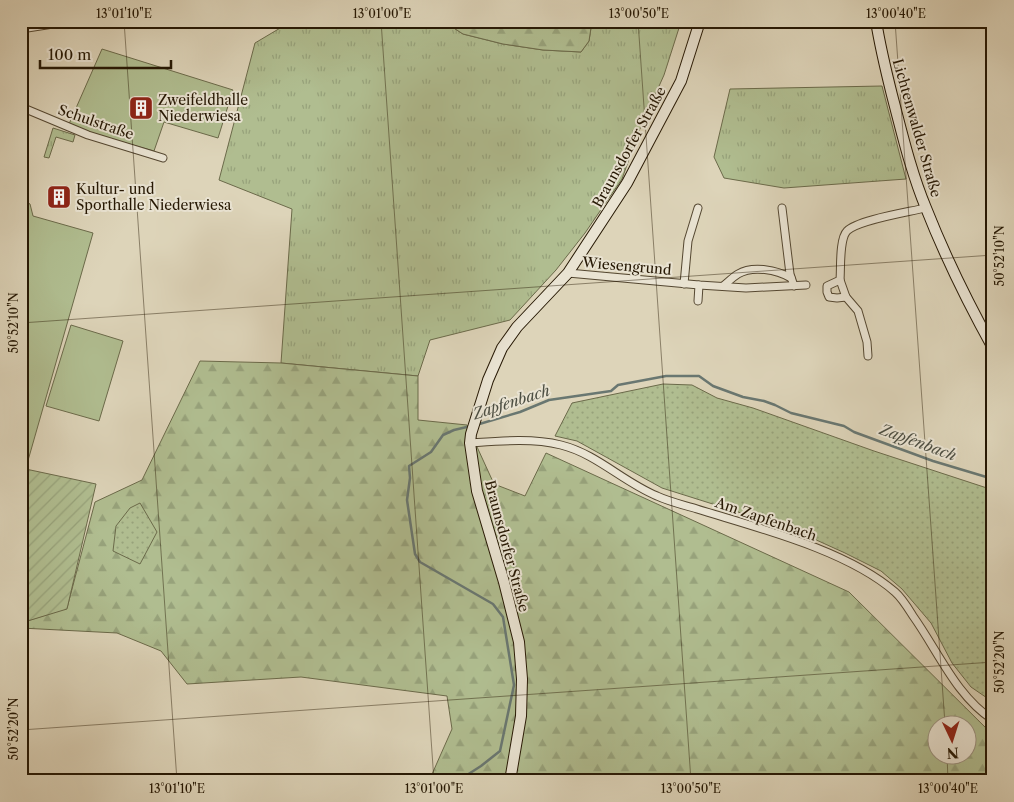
<svg xmlns="http://www.w3.org/2000/svg" width="1014" height="802" font-family="'Libre Caslon Text',serif">
<style>
.grass{fill:url(#grass-tufts);stroke:#6b6a4a}
.forest{fill:url(#forest-firs);stroke:#6b6a4a;fill-rule:evenodd}
.park{fill:url(#park-dots);stroke:#6b6a4a}
.garden{fill:url(#garden-furrows);stroke:#6b6a4a}
.pitch{fill:#b0bd90;stroke:#6b6a4a}
.lines{fill:none;stroke-linecap:round;stroke-linejoin:round}
.stream{stroke:#697771;stroke-width:2.5}
.street-casing{stroke:#544731;stroke-width:9}
.secondary-casing{stroke:#261804;stroke-width:12}
.street{stroke:#e9e3d2;stroke-width:7}
.secondary{stroke:#e9e3d2;stroke-width:10}
.ticks{fill:none;stroke:#261804;stroke-width:1;stroke-opacity:0.45}
.labels{text-anchor:middle;dominant-baseline:central;stroke-width:4;stroke-linejoin:round;paint-order:stroke}
.poi-label{font-size:14px;fill:#261804;stroke:#e9e3d2;text-anchor:start}
.street-label{font-size:14px;fill:#261804;stroke:#e9e3d2}
.water-label{font-size:15px;font-style:italic;fill:#4d4f43;stroke:#e9e3d2}
.neatline{fill:none;stroke:#261804;stroke-width:2}
.ticks-label{font-size:12px;text-anchor:middle;fill:#261804}
</style>
<defs>
<pattern id="grass-tufts" width="24" height="20" patternUnits="userSpaceOnUse" patternTransform="scale(1.25)"><rect width="24" height="20" fill="#b0bd90"/><path d="M3 7l-1-3M5 7V3M7 7l1-3M15 17l-1-3M17 17v-4M19 17l1-3" fill="none" stroke="#97a27b"/></pattern>
<pattern id="forest-firs" width="22" height="20" patternUnits="userSpaceOnUse" patternTransform="scale(1.25)"><rect width="22" height="20" fill="#b0bd90"/><path d="M5 1l3.5 6h-7zM16 11l3.5 6h-7z" fill="#97a27b"/></pattern>
<pattern id="park-dots" width="8" height="8" patternUnits="userSpaceOnUse" patternTransform="scale(1.25)"><rect width="8" height="8" fill="#b0bd90"/><path d="M2 2h.1M6 6h.1" fill="none" stroke="#97a27b" stroke-width="1.8" stroke-linecap="round"/></pattern>
<pattern id="garden-furrows" width="10" height="10" patternUnits="userSpaceOnUse" patternTransform="scale(1.25)"><rect width="10" height="10" fill="#b0bd90"/><path d="M-1 1l2-2M0 10L10 0M9 11l2-2" fill="none" stroke="#97a27b"/></pattern>
</defs>
<rect width="100%" height="100%" fill="#ddd4b9"/>
<filter id="stains"><feTurbulence type="fractalNoise" baseFrequency=".004" numOctaves="4"/><feColorMatrix values="0 0 0 0 .2 0 0 0 0 .09 0 0 0 0 .02 0 0 0 .5 -.17"/></filter>
<radialGradient id="worn" r=".72"><stop offset=".6" stop-color="#630" stop-opacity="0"/><stop offset="1" stop-color="#630" stop-opacity=".3"/></radialGradient>
<g class="grass">
<polygon points="292,21 443,21 463,34 503,44 543,50 581,52 589,41 592,21 644,21 679,28 664,75 639,131 622,179 585,233 556,270 510,320 430,340 418,376 281,363 292,209 219,180 255,43"/>
<polygon points="882,86 906,179 784,188 724,178 714,157 730,89"/>
<polygon points="53,128 75,135 73,142 56,137 49,158 44,157"/>
</g>
<g class="forest">
<polygon points="443,21 592,21 589,41 581,52 543,50 503,44 463,34"/>
<path d="M200 361 281 363 418 376V420L467 425 494 484 525 496 546 453 849 592 993 735V781H429L452 729 447 696 301 677 187 684 161 651 117 633 21 628V623L67 608 95 502 142 480ZM936 724H966V754H936Z"/>
</g>
<g class="park">
<polygon points="663,384 692,385 717,398 753,408 874,451 993,490 993,695 990,700 971,687 952,663 931,623 902,589 881,571 845,553 792,529 662,488 577,441 555,436 572,403"/>
<polygon points="140,503 157,532 140,564 113,551 116,526 130,508"/>
</g>
<polygon class="garden" points="21,468 96,484 67,609 21,623"/>
<g class="pitch">
<polygon points="102,49 233,90 218,138 164,122 154,151 97,135 69,124"/>
<polygon points="21,198 30,204 33,216 93,233 27,464 21,463"/>
<polygon points="71,325 123,341 99,421 46,406"/>
</g>
<g class="lines">
<g class="stream">
<polyline points="476,425 520,412 549,400 611,391 618,385 666,376 699,376 713,386 743,397 764,401 775,405 791,413 844,426 854,432 933,461 993,479"/>
<polyline points="464,781 467,775 481,766 500,751 514,685 503,617 493,604 420,562 415,554 407,500 410,478 409,466 431,452 443,435 454,430 471,426"/>
</g>
<defs>
<g id="street">
<polyline points="21,29 72,21"/>
<polyline points="21,107 88,135 163,158"/>
<polyline points="782,208 790,274 794,286"/>
<polyline points="568,273 699,285 746,288 806,285"/>
<polyline points="840,280 846,297 858,311 867,342 868,356"/>
<polyline points="684,284 688,241 698,208"/>
<path d="M723 286C728 282 733 277 738 274 753 265 777 270 791 278"/>
<path d="M846 297 837 298 829 297 827 292V286L840 280C841 269 839 239 847 231 857 220 909 212 925 208"/>
<polyline points="698,301 699,285"/>
<path d="M470 443C500 441 532 438 561 445 597 454 623 482 657 496 670 502 684 505 697 509 758 528 847 550 895 592 902 598 908 608 913 616 938 651 956 696 993 720"/>
<polyline points="21,466 24,467"/>
</g>
<g id="secondary">
<path d="M876 21C880 46 886 71 892 95 902 133 911 172 926 208 945 256 968 303 993 348"/>
<polyline points="510,781 521,716 522,679 519,642 504,582 477,491 470,443 471,434 488,380 502,348 517,327 568,273 627,183 681,81 700,21"/>
</g>
</defs>
<use href="#street" class="street-casing"/>
<use href="#secondary" class="secondary-casing"/>
<use href="#street" class="street"/>
<use href="#secondary" class="secondary"/>
</g>
<path class="ticks" d="M124 21 177 781M381 21 434 781M638 21 691 781M895 21 945 724M21 323 993 255M21 730 993 662M947 754 948 781"/>
<defs>
<symbol id="building-square" viewBox="-11 -11 22 22"><rect x="-9" y="-9" width="18" height="18" rx="4" fill="#8f2418" stroke="#e9e3d2"/><path d="M-4-6H4V6H1V3H-1V6H-4ZM-2.5-4.3h1.7v1.8h-1.7ZM.8-4.3h1.7v1.8H.8ZM-2.5-1h1.7V.8h-1.7ZM.8-1h1.7V.8H.8Z" fill="#fff"/></symbol>
</defs>
<g fill-rule="evenodd">
<use href="#building-square" x="127" y="94" width="28" height="28"/>
<use href="#building-square" x="45" y="183" width="28" height="28"/>
</g>
<g class="labels">
<g class="poi-label">
<text x="158" y="100">Zweifeldhalle<tspan x="158" dy="16">Niederwiesa</tspan></text>
<text x="76" y="189">Kultur- und<tspan x="76" dy="16">Sporthalle Niederwiesa</tspan></text>
</g>
<g class="street-label">
<text transform="translate(96 122) rotate(19)">Schulstraße</text>
<text transform="translate(917 128) rotate(74)">Lichtenwalder Straße</text>
<text transform="translate(629 147) rotate(-61)">Braunsdorfer Straße</text>
<text transform="translate(627 266) rotate(5)">Wiesengrund</text>
<text transform="translate(766 519) rotate(19)">Am Zapfenbach</text>
<text transform="translate(507 546) rotate(75)">Braunsdorfer Straße</text>
</g>
<g class="water-label">
<text transform="translate(511 402) rotate(-18)">Zapfenbach</text>
<text transform="translate(918 442) rotate(20)">Zapfenbach</text>
</g>
</g>
<rect width="1014" height="802" fill="none" stroke="#ddd4b9" stroke-width="55"/>
<g transform="translate(952 740) rotate(176)"><circle r="24" fill="#e9e3d2" stroke="#9b9280"/>
<path d="M0-4L9 19L0 12L-9 19Z" fill="#8f2418"/>
<text y="-8" font-size="14" font-weight="bold" text-anchor="middle" fill="#261804">N</text>
</g>
<path d="M40 60v8h131v-8" fill="none" stroke="#261804" stroke-width="2.5"/>
<text x="48" y="60" font-size="15" fill="#261804" stroke="#e9e3d2" stroke-width="4" paint-order="stroke">100 m</text>
<rect x="28" y="28" width="958" height="746" class="neatline"/>
<g class="ticks-label">
<text x="124" y="18">13°01'10"E</text>
<text x="382" y="18">13°01'00"E</text>
<text x="639" y="18">13°00'50"E</text>
<text x="896" y="18">13°00'40"E</text>
<text transform="translate(1000 256) rotate(-90)" y="4">50°52'10"N</text>
<text transform="translate(14 323) rotate(-90)" y="4">50°52'10"N</text>
<text transform="translate(1000 662) rotate(-90)" y="4">50°52'20"N</text>
<text transform="translate(14 729) rotate(-90)" y="4">50°52'20"N</text>
<text x="177" y="793">13°01'10"E</text>
<text x="434" y="793">13°01'00"E</text>
<text x="691" y="793">13°00'50"E</text>
<text x="948" y="793">13°00'40"E</text>
</g>
<rect width="100%" height="100%" filter="url(#stains)"/>
<rect width="100%" height="100%" fill="url(#worn)"/>
</svg>
